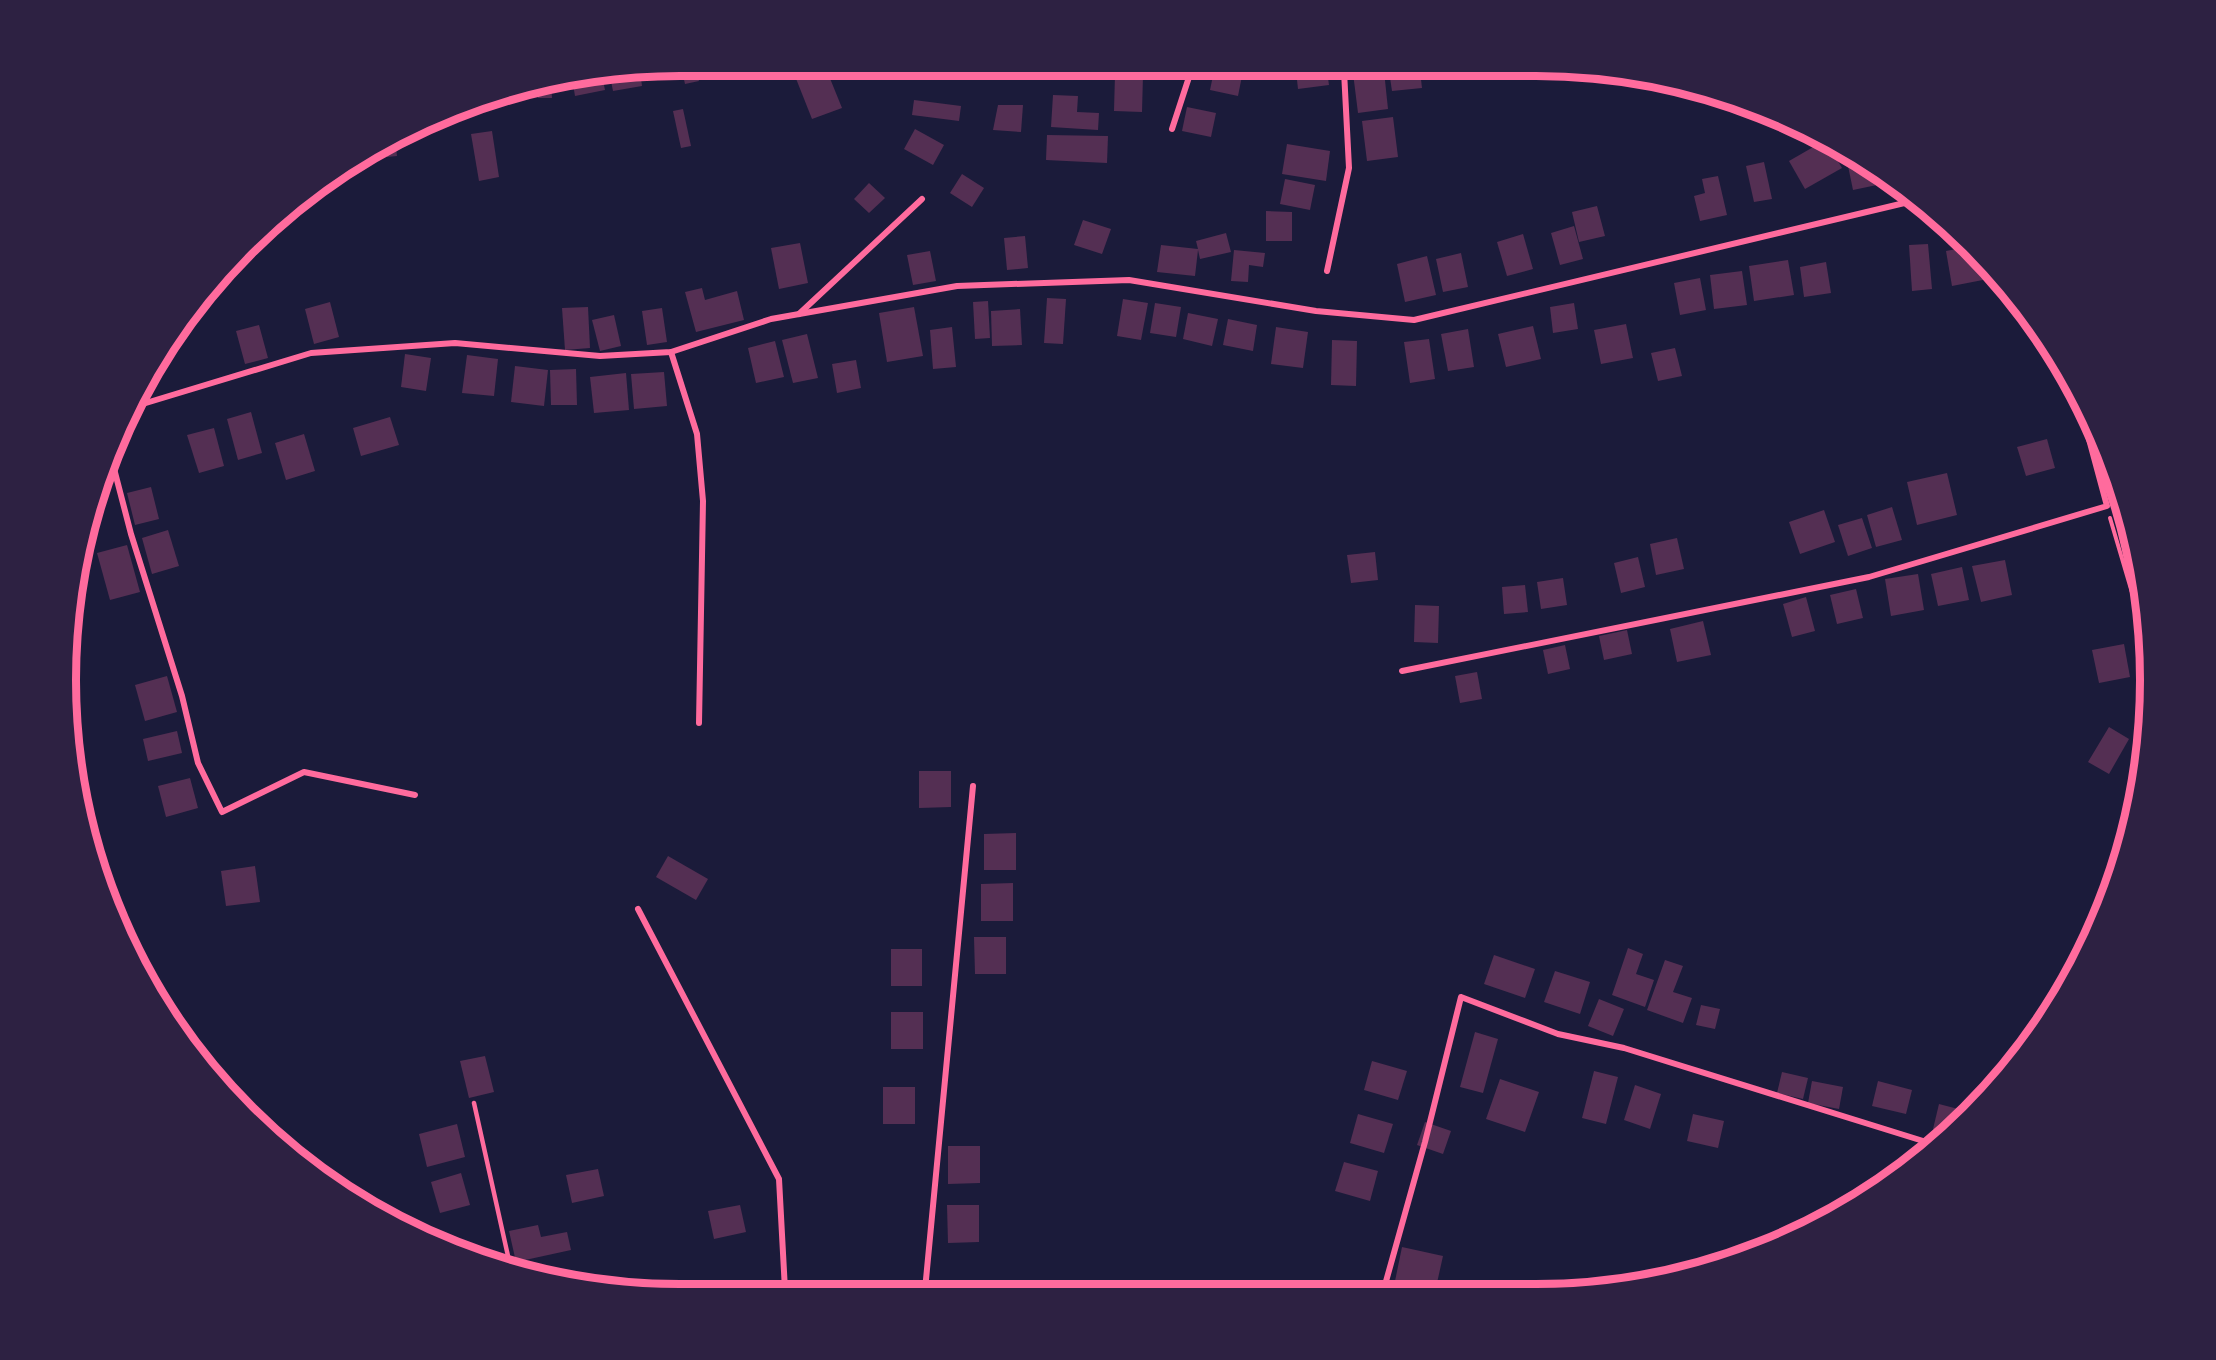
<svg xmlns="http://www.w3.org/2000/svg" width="2216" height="1360" font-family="Lato,sans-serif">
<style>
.building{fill:#542f53}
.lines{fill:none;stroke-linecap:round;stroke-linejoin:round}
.path{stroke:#ff6b9d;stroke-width:4}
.service{stroke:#ff6b9d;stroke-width:4.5}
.minor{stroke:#ff6b9d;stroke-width:6}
.rim{fill:none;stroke:#ff6b9d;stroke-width:8}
</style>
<rect width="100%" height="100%" fill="#1b1b3a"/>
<g class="building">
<polygon points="601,71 605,90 575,96 572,78"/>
<polygon points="609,71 640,71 642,86 613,91"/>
<polygon points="682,71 696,71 699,81 685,84"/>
<polygon points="793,71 827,71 842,108 812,119"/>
<polygon points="1214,71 1243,71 1238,96 1210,90"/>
<polygon points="1296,71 1327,71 1329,85 1298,89"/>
<polygon points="1365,71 1384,71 1388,109 1358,113 1353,73"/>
<polygon points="1389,71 1420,71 1422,88 1392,91"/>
<polygon points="1115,74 1143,75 1142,112 1114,111"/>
<polygon points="551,83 552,98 538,98 538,86"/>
<polygon points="509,92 510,96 494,97 494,96"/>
<polygon points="1053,95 1078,96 1077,112 1099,113 1098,130 1051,127"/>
<polygon points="492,96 492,102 471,104 483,98"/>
<polygon points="914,100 961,106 959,121 912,115"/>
<polygon points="998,105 1023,105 1021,132 993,130"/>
<polygon points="1187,107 1216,113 1211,137 1182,131"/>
<polygon points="683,109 691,146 681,148 673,111"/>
<polygon points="1393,117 1398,157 1367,161 1362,121"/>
<polygon points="915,129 944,145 933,165 904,149"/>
<polygon points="492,131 499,177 479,181 471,134"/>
<polygon points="1047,135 1108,136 1107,163 1046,160"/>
<polygon points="395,138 397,156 387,157 385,144"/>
<polygon points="1822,142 1829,146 1842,168 1805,189 1789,161"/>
<polygon points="1287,144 1330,151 1326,181 1282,174"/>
<polygon points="1853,160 1875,173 1877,185 1853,190 1847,161"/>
<polygon points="1764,162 1772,199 1754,202 1746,166"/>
<polygon points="962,174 984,188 972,207 950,193"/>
<polygon points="1718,176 1727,215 1700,221 1694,196 1705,193 1702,179"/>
<polygon points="1285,179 1315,185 1310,210 1280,204"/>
<polygon points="869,183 885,198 869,213 854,199"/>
<polygon points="1597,206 1605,236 1579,242 1572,212"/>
<polygon points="1266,211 1292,212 1292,241 1266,241"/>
<polygon points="1083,220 1111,229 1102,254 1074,245"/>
<polygon points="1574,226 1583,259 1560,265 1551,233"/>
<polygon points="1226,233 1231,252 1200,259 1198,250 1195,276 1157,272 1161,245 1198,249 1196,241"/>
<polygon points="1523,234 1533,269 1507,276 1497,242"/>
<polygon points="1025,236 1028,268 1007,270 1004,238"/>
<polygon points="800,243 808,283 779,289 771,248"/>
<polygon points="1928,244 1932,289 1912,291 1909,245"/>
<polygon points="1967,247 1985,263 1988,279 1952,286 1946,251"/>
<polygon points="1234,250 1265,253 1263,267 1249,265 1248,282 1231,281"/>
<polygon points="930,251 936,281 913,285 907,255"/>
<polygon points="1461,253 1468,287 1443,292 1436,259"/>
<polygon points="1427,256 1436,295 1405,302 1397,264"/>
<polygon points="1788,260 1794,295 1754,301 1749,266"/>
<polygon points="1826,262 1831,293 1804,297 1800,267"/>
<polygon points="1742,271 1747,305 1714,309 1710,275"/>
<polygon points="1700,278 1706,310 1680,315 1674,283"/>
<polygon points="702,288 705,300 737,291 744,320 696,332 685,292"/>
<polygon points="1047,298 1066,299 1063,344 1044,343"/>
<polygon points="1123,299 1148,303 1141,340 1117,336"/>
<polygon points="988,301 990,338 975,339 973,302"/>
<polygon points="330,302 339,337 314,344 305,309"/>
<polygon points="1155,303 1181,307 1176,337 1150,333"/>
<polygon points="1574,303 1578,329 1553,333 1550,307"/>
<polygon points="588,307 590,348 565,350 562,308"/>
<polygon points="914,307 923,356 887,362 879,313"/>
<polygon points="662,308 667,342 647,345 642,311"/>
<polygon points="1020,309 1022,345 992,346 991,311"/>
<polygon points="1188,313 1218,319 1212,346 1183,339"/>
<polygon points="614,315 621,346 600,351 592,320"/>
<polygon points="1228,319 1257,325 1253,351 1223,345"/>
<polygon points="1626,324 1633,358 1601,364 1594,330"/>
<polygon points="259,325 268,358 245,364 236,331"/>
<polygon points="1533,326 1541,359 1506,367 1498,334"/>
<polygon points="952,327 956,367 933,369 930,330"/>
<polygon points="1276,327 1308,332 1303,368 1271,364"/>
<polygon points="1468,329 1474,367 1448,371 1441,334"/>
<polygon points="807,334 818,378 793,383 782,340"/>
<polygon points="1429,339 1435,379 1410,383 1404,342"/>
<polygon points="1332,340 1357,341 1356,386 1331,385"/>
<polygon points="775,341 784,377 756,383 748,348"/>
<polygon points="1675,348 1682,376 1658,381 1651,353"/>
<polygon points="405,354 431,358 426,391 401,387"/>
<polygon points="467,355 498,359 494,396 462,393"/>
<polygon points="856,360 861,388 837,393 832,364"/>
<polygon points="515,366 548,370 544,406 511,402"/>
<polygon points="576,369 577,405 551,405 550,370"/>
<polygon points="664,372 667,406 634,409 631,374"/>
<polygon points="626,373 629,410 594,413 590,377"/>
<polygon points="251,412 262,453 238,460 227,419"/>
<polygon points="390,417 399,445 361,456 353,428"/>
<polygon points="214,428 224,466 199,473 187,435"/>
<polygon points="304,434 315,471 286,480 275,443"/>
<polygon points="2047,439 2055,468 2026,476 2017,447"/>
<polygon points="1947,473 1957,515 1917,525 1907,482"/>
<polygon points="151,487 159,519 135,525 127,493"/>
<polygon points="1892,507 1902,540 1876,547 1867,515"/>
<polygon points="1824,510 1835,542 1800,554 1789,522"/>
<polygon points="1862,518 1872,548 1848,556 1838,525"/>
<polygon points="168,530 179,566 152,574 142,538"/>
<polygon points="1677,538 1684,569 1656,575 1650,544"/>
<polygon points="127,545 140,592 110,600 97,553"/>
<polygon points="1375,552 1378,580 1351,583 1347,555"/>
<polygon points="1638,557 1645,587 1621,593 1614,563"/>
<polygon points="2005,560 2012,595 1981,602 1972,566"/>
<polygon points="1962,567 1969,600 1938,606 1931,574"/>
<polygon points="1918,574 1924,610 1891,616 1885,579"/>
<polygon points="1563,578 1567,605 1541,609 1537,582"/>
<polygon points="1525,585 1528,612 1504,614 1502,587"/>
<polygon points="1856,589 1863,618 1837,624 1830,595"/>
<polygon points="1806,597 1815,631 1792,637 1783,604"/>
<polygon points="1415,605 1439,606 1438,643 1414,642"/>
<polygon points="1703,621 1711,655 1677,662 1670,629"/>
<polygon points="1627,630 1632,654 1604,660 1599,636"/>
<polygon points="2124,644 2130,677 2099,683 2092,650"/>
<polygon points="1565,645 1570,669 1548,674 1543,650"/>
<polygon points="1477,672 1482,699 1460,703 1455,676"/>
<polygon points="167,676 177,712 145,721 135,685"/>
<polygon points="2109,727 2129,739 2109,774 2088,762"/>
<polygon points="177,731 182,753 148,761 143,739"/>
<polygon points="919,771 951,771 951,807 919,808"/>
<polygon points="190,778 198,808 166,817 158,786"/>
<polygon points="1016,833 1016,870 984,870 984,834"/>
<polygon points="668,856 708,879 696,900 656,877"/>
<polygon points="255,866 260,902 226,906 221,871"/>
<polygon points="1013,883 1013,921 981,921 981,884"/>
<polygon points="974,937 1006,937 1006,974 975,974"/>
<polygon points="1628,948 1643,954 1636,974 1654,980 1645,1007 1612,995"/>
<rect x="891" y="949" width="31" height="37"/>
<polygon points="1494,955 1535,969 1525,998 1484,984"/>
<polygon points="1665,960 1683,966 1673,992 1692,998 1683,1023 1647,1010"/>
<polygon points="1555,971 1590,982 1580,1014 1544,1002"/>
<polygon points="1599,999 1624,1009 1613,1036 1588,1026"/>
<polygon points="1701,1005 1720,1009 1715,1029 1696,1025"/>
<rect x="891" y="1012" width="32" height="37"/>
<polygon points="1475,1032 1498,1039 1483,1093 1460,1087"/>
<polygon points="485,1056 494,1092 469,1098 460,1061"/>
<polygon points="1372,1061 1407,1071 1398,1100 1364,1090"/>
<polygon points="1594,1071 1618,1077 1606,1124 1582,1118"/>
<polygon points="1782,1072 1808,1078 1803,1099 1777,1093"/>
<polygon points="1500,1079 1539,1092 1525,1132 1486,1119"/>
<polygon points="1812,1081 1843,1087 1839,1109 1808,1103"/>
<polygon points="1878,1081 1912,1090 1906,1114 1872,1106"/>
<polygon points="1635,1085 1661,1094 1650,1129 1624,1120"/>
<rect x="883" y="1087" width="32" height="37"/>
<polygon points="1939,1104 1962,1110 1958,1123 1949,1133 1933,1129"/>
<polygon points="1358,1114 1393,1124 1384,1153 1350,1143"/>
<polygon points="1693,1114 1724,1121 1718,1148 1687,1141"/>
<polygon points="1425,1122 1451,1131 1443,1154 1417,1145"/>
<polygon points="457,1124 465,1157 427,1167 419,1134"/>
<polygon points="948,1146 980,1146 980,1183 948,1184"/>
<polygon points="1344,1162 1378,1171 1370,1201 1335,1191"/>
<polygon points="598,1169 604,1196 572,1203 566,1175"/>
<polygon points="461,1173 470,1205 440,1213 431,1182"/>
<polygon points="740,1205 746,1232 714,1239 708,1211"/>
<polygon points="947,1205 979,1205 979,1242 948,1243"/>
<polygon points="538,1225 541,1237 567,1232 571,1250 516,1262 509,1231"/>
<polygon points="1402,1247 1443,1256 1435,1292 1423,1292 1394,1286"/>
</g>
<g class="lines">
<polyline class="path" points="2110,518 2146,640"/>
<polyline class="service" points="474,1103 510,1265"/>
<g class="minor">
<polyline points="1172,129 1191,71"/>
<polyline points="1327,271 1349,168 1344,71"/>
<polyline points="799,314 922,199"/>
<polyline points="671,352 697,434 703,501 699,723"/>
<polyline points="136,406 311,353 455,343 600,356 671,352 771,319 957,286 1129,280 1316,311 1414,320 1917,200"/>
<polyline points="111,457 131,534 182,696 198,763 222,812 304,772 415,795"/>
<polyline points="2101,478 2111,469"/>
<polyline points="1402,671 1869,577 2107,506 2076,391"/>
<polyline points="638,909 779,1179 785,1290"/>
<polyline points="925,1290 973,786"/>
<polyline points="1383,1292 1425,1142 1461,997 1558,1034 1624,1048 1936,1145"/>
</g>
</g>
<path d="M0 0H2216V1360H0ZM680 76H1536A604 604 0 0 1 2140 680V680A604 604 0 0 1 1536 1284H680A604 604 0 0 1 76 680V680A604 604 0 0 1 680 76Z" fill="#2d2142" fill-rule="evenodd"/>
<path class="rim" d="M680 76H1536A604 604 0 0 1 2140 680V680A604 604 0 0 1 1536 1284H680A604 604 0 0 1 76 680V680A604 604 0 0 1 680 76Z"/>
</svg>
